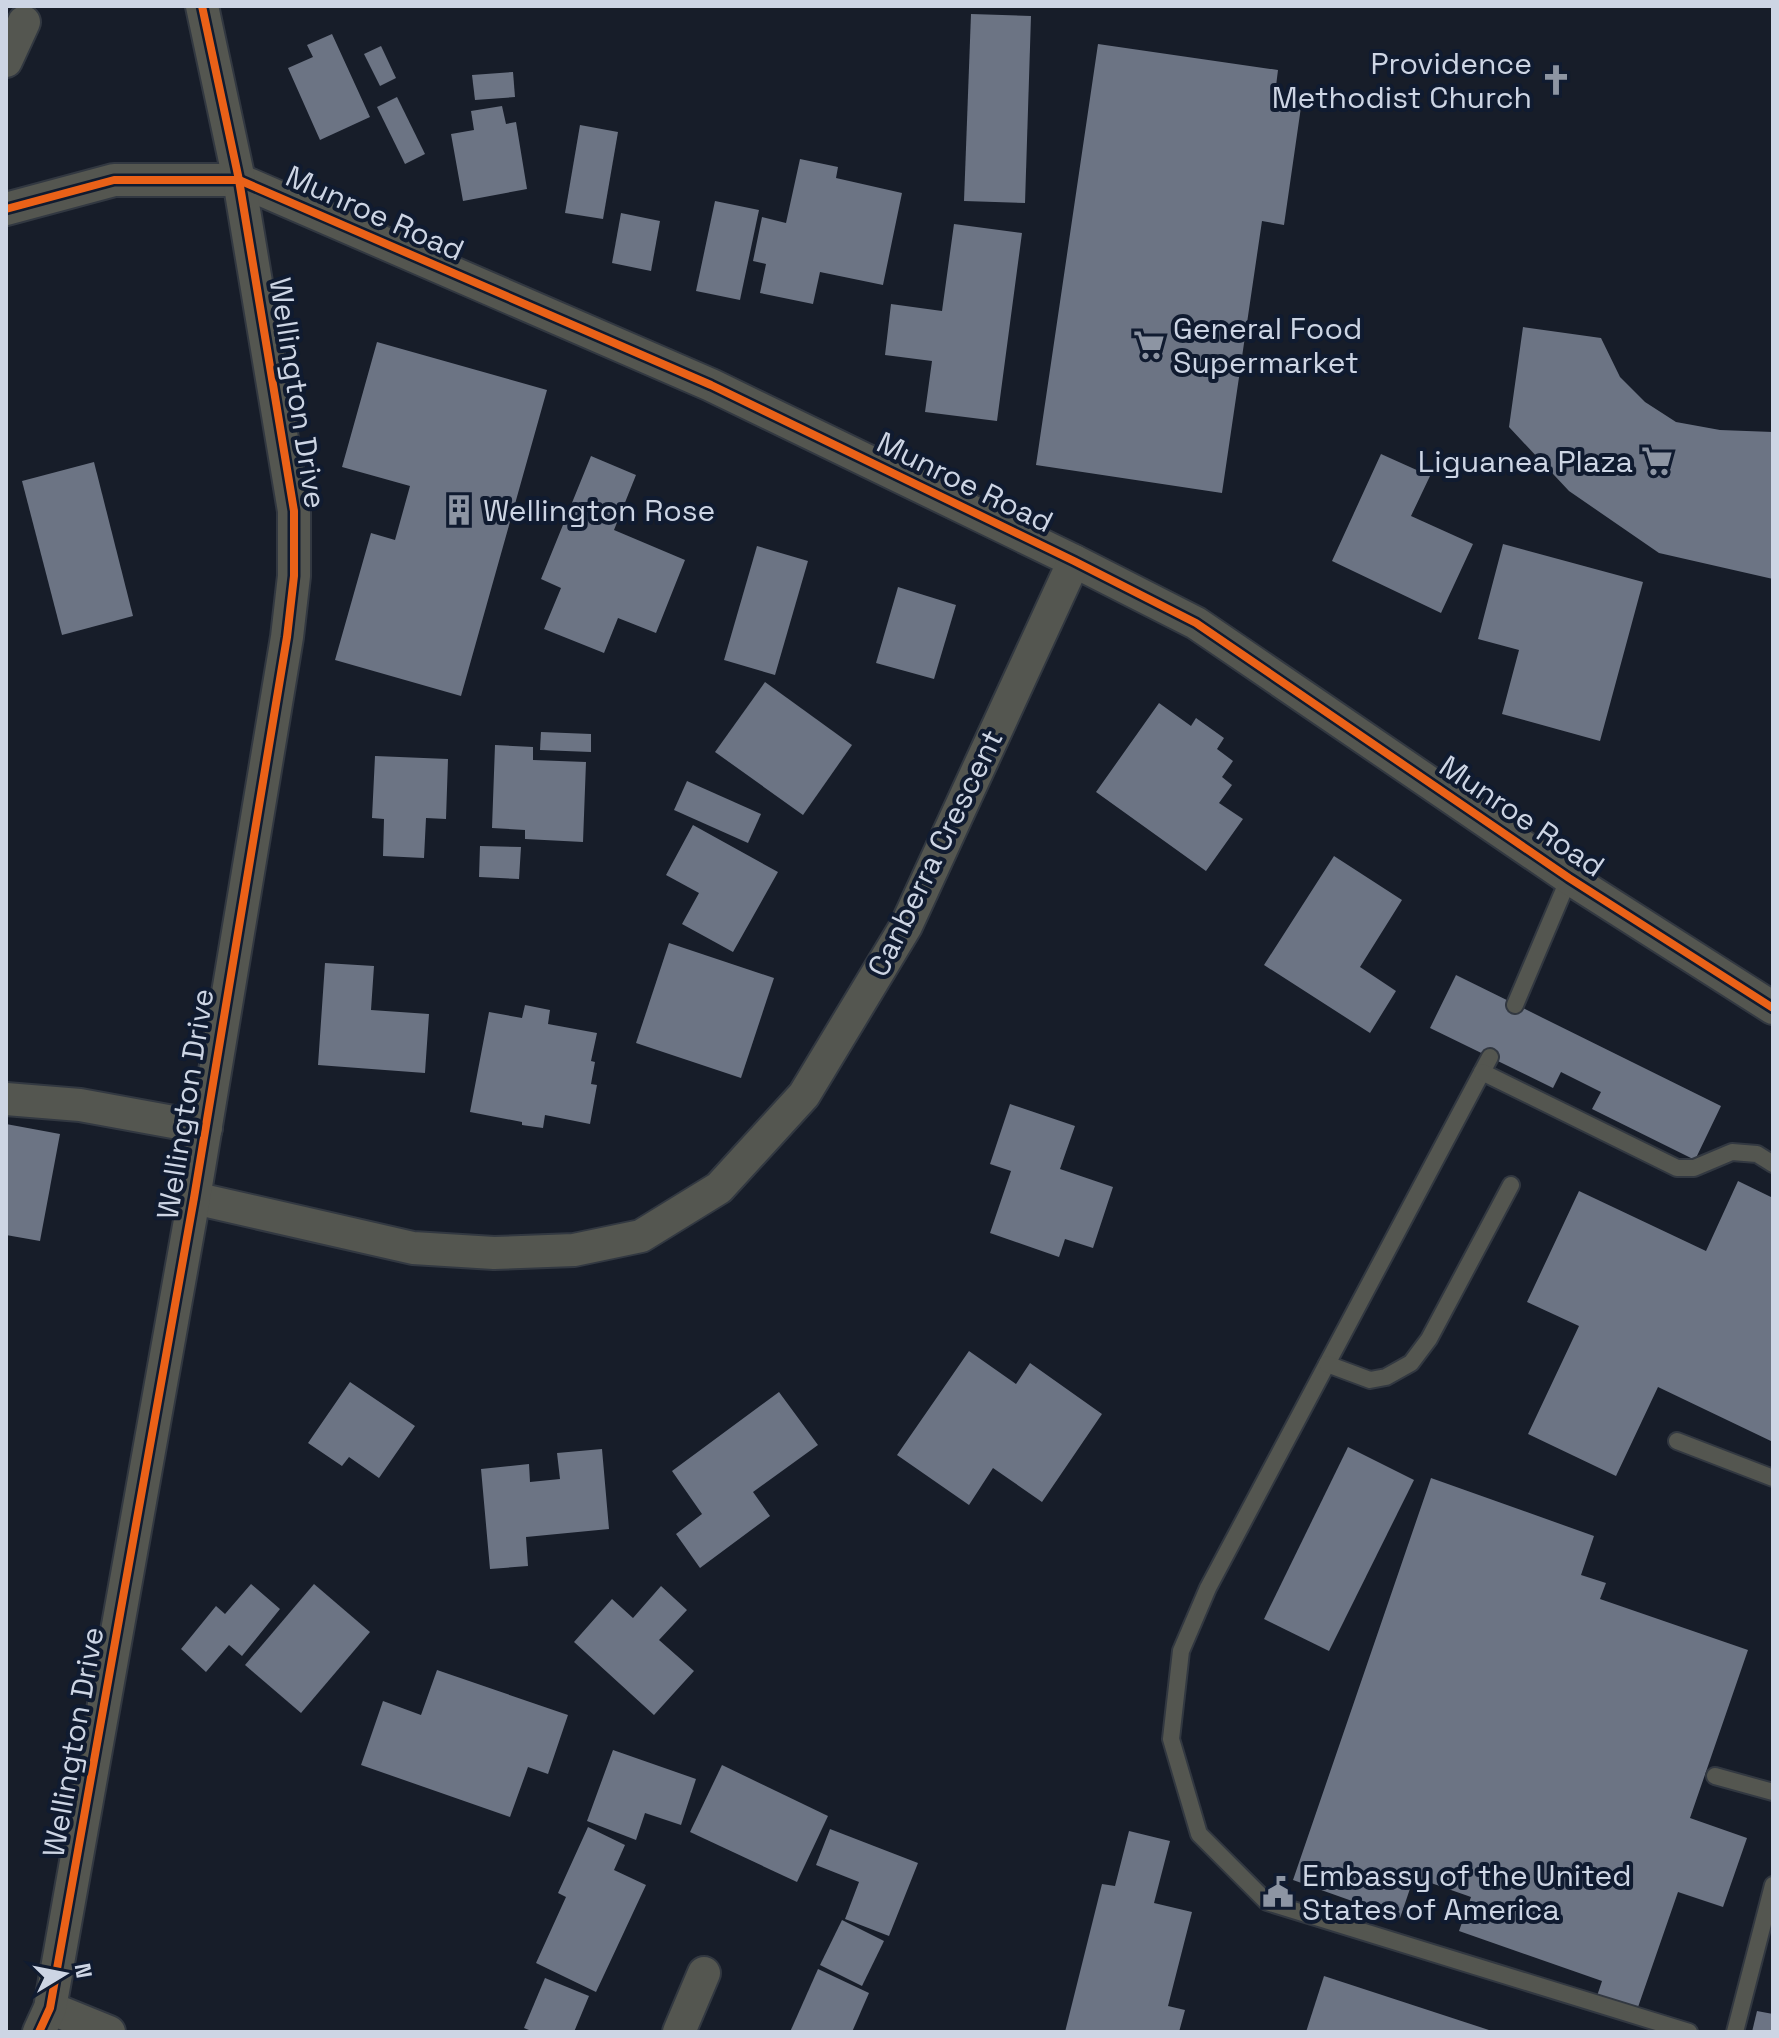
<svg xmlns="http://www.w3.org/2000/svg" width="1779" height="2038" font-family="'Space Grotesk',sans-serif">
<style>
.building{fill:#6c7484}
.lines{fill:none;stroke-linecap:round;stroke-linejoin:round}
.lane-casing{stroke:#323841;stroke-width:20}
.street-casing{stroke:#323841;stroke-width:36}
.lane{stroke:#545650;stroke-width:16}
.street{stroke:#545650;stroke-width:32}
.cycleway-casing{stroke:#101b30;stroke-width:13}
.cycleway{stroke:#ea6118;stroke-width:8}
.labels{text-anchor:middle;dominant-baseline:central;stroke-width:8;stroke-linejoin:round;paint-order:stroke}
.poi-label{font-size:30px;fill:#cdd5e4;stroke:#101b30;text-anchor:start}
.street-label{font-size:30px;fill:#cdd5e4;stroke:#101b30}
</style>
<rect width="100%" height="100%" fill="#171d29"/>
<g class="building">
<polygon points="971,14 1031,16 1025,203 964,201"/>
<polygon points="332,34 370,117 320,140 288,68 313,57 307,45"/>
<polygon points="1098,44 1278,70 1274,102 1301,107 1284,225 1262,221 1222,493 1036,465"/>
<polygon points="381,46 396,78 380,86 364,54"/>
<polygon points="513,72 515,97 475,100 472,75"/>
<polygon points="397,97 425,154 405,164 377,107"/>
<polygon points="502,106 506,124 516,122 527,189 463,201 451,134 474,130 471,111"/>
<polygon points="580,125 618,132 603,219 565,213"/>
<polygon points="800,159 838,167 836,178 902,193 883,285 820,272 813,304 760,293 766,264 753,261 762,217 786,223"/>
<polygon points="715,201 759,210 740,300 696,291"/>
<polygon points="621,213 660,221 651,271 612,263"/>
<polygon points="954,224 1022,233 997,421 925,412 932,361 885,355 891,304 942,311"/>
<polygon points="1523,327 1601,338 1620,377 1645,402 1676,422 1720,430 1773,432 1773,579 1659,553 1569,491 1509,427"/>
<polygon points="377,342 547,390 461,696 335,660 371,533 395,540 410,486 342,467"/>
<polygon points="1381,454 1430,476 1411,516 1473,544 1441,613 1332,561"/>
<polygon points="591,456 636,475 614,530 685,560 656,633 618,618 604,653 544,629 561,588 541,579"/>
<polygon points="94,462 133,616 62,635 22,481"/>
<polygon points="1503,544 1643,582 1600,741 1502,714 1519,650 1478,639"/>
<polygon points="757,546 808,561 775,675 724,660"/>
<polygon points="898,587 956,605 934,679 876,663"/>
<polygon points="765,682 852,745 803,815 715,752"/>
<polygon points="1159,703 1191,726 1196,718 1224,738 1217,749 1233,761 1222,777 1232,785 1219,803 1243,819 1206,871 1096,792"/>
<polygon points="541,732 591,734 591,752 540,750"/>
<polygon points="495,745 533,747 533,760 586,762 583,842 525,839 525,830 492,828"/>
<polygon points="375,756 448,759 446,819 426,818 424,858 383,856 384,819 372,818"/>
<polygon points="687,781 761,814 748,843 674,810"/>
<polygon points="693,825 778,872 733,952 682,924 699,893 666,875"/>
<polygon points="480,846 521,847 519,879 479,877"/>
<polygon points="1334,856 1402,900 1360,967 1396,991 1370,1033 1264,965"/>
<polygon points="669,943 774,978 741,1078 636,1043"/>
<polygon points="325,963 374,966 371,1010 429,1014 425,1073 318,1065"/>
<polygon points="1456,975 1721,1106 1695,1160 1592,1109 1601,1092 1561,1072 1553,1088 1430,1028"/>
<polygon points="525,1005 550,1010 548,1024 597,1033 591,1061 595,1062 591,1084 597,1085 590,1124 545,1115 543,1128 522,1125 522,1122 470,1112 489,1012 522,1018"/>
<polygon points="1010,1104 1075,1126 1060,1169 1113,1187 1093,1248 1065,1239 1059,1257 990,1233 1011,1171 990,1164"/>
<polygon points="6,1124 60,1134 40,1241 6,1235"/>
<polygon points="1738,1181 1773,1198 1773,1442 1658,1387 1616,1476 1528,1434 1579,1326 1527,1302 1579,1191 1706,1251"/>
<polygon points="969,1351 1016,1384 1030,1363 1102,1414 1042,1502 993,1468 969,1505 897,1455"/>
<polygon points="350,1382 415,1426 379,1478 349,1457 342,1466 308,1443"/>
<polygon points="779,1392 818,1445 753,1492 770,1516 700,1568 676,1534 702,1514 672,1471"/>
<polygon points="1348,1447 1414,1480 1329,1651 1264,1619"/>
<polygon points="602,1449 609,1529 526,1537 528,1566 490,1569 481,1469 529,1464 530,1482 560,1479 557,1453"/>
<polygon points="1431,1478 1594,1536 1581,1575 1606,1583 1600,1599 1748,1650 1690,1818 1747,1838 1723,1907 1678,1892 1637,2010 1597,1996 1602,1981 1459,1931 1471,1897 1414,1877 1400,1918 1293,1880"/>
<polygon points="251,1584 280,1609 242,1656 229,1645 206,1672 181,1649 216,1606 225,1614"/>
<polygon points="314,1584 370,1632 301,1713 245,1665"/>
<polygon points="661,1586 687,1610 659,1640 694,1671 654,1715 574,1642 612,1599 633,1618"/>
<polygon points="437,1670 568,1715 548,1774 528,1767 510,1817 361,1765 383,1701 421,1715"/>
<polygon points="613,1750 696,1779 681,1825 645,1813 636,1840 587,1821"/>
<polygon points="722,1765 828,1816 797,1882 690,1832"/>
<polygon points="588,1827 625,1845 614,1870 646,1885 596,1992 536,1963 566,1897 558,1893"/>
<polygon points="830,1829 918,1863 889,1936 845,1919 859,1882 816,1865"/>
<polygon points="1129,1831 1170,1841 1154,1903 1192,1912 1168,2006 1185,2010 1179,2032 1065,2032 1102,1884 1115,1886"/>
<polygon points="842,1920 884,1941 862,1986 820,1965"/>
<polygon points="818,1969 869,1993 852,2032 790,2032"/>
<polygon points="1324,1976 1492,2031 1492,2032 1306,2032"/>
<polygon points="545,1978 589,1996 574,2032 534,2032 524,2028"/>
<polygon points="1757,2011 1773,2014 1773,2032 1752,2032"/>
</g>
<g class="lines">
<defs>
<g id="lane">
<polyline points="1515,1005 1569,878"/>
<polyline points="1490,1057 1208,1588 1181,1651 1171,1739 1199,1834 1267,1902 1689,2032"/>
<polyline points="1482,1072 1677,1168 1694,1168 1732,1152 1757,1154 1773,1164"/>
<polyline points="1327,1364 1370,1380 1386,1377 1411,1363 1429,1339 1511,1185"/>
<polyline points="1677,1441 1773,1478"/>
<polyline points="1715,1776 1773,1792"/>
<polyline points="1735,2032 1773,1885"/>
</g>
<g id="street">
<polyline points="6,61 24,22"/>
<polyline points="6,209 114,180 239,180 711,385 1074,561 1196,623 1569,878 1773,1008"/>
<polyline points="6,1099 80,1105 206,1128"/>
<polyline points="194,1198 413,1248 494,1253 574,1250 641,1236 719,1188 804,1095 906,926 1074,561"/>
<polyline points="50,2008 109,2032"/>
<polyline points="39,2032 50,2008 194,1198 287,637 294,576 294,511 239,180 202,6"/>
<polyline points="679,2032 704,1973"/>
</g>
</defs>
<use href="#lane" class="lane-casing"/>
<use href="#street" class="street-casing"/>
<use href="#lane" class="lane"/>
<use href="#street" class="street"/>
<defs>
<g id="cycleway">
<polyline points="6,209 114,180 239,180 711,385 1074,561 1196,623 1569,878 1773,1008"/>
<polyline points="39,2032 50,2008 194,1198 287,637 294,576 294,511 239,180 202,6"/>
</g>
</defs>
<use href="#cycleway" class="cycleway-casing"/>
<use href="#cycleway" class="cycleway"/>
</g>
<defs>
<symbol id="church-bare" viewBox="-9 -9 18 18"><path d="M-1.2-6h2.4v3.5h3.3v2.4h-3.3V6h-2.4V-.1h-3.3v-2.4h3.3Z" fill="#8d95a3" stroke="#101b30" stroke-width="2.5" paint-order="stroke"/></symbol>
<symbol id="supermarket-bare" viewBox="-9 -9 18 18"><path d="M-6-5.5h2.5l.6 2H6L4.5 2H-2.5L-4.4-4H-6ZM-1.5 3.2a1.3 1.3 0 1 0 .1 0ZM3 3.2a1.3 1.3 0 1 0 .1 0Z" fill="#8d95a3" stroke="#101b30" stroke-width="2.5" paint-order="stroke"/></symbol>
<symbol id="building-bare" viewBox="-9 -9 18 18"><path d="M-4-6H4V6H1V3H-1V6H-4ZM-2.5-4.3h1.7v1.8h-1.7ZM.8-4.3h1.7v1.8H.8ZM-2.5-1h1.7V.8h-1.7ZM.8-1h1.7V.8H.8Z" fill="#8d95a3" stroke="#101b30" stroke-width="2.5" paint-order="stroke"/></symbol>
<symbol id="civic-bare" viewBox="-9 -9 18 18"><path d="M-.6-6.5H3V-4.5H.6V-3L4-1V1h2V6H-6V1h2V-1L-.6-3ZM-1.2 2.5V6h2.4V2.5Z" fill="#8d95a3" stroke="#101b30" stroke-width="2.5" paint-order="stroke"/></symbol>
</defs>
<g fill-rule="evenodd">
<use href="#church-bare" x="1534" y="58" width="44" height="44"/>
<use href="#supermarket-bare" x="1127" y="323" width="44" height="44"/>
<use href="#supermarket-bare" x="1635" y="439" width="44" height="44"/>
<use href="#building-bare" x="437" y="488" width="44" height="44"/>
<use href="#civic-bare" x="1256" y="1870" width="44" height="44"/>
</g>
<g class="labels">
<g class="poi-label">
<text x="1532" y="63" text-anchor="end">Providence<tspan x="1532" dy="34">Methodist Church</tspan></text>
<text x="1173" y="328">General Food<tspan x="1173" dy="34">Supermarket</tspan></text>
<text x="1633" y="461" text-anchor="end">Liguanea Plaza</text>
<text x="483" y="510">Wellington Rose</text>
<text x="1302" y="1875">Embassy of the United<tspan x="1302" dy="34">States of America</tspan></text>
</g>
<g class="street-label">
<text transform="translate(375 213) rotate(24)">Munroe Road</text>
<text transform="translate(298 393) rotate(81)">Wellington Drive</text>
<text transform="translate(965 482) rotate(26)">Munroe Road</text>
<text transform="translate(1522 816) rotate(34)">Munroe Road</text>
<text transform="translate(935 853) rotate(-64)">Canberra Crescent</text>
<text transform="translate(185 1104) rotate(-81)">Wellington Drive</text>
<text transform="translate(73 1742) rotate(-80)">Wellington Drive</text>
</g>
</g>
<rect width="1779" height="2038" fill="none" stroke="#cdd5e4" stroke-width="16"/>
<g transform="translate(64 1974) rotate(80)" stroke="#101b30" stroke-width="6" paint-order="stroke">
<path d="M0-6L14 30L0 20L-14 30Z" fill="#cdd5e4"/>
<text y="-12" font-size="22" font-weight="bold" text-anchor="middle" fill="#cdd5e4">N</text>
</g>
</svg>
